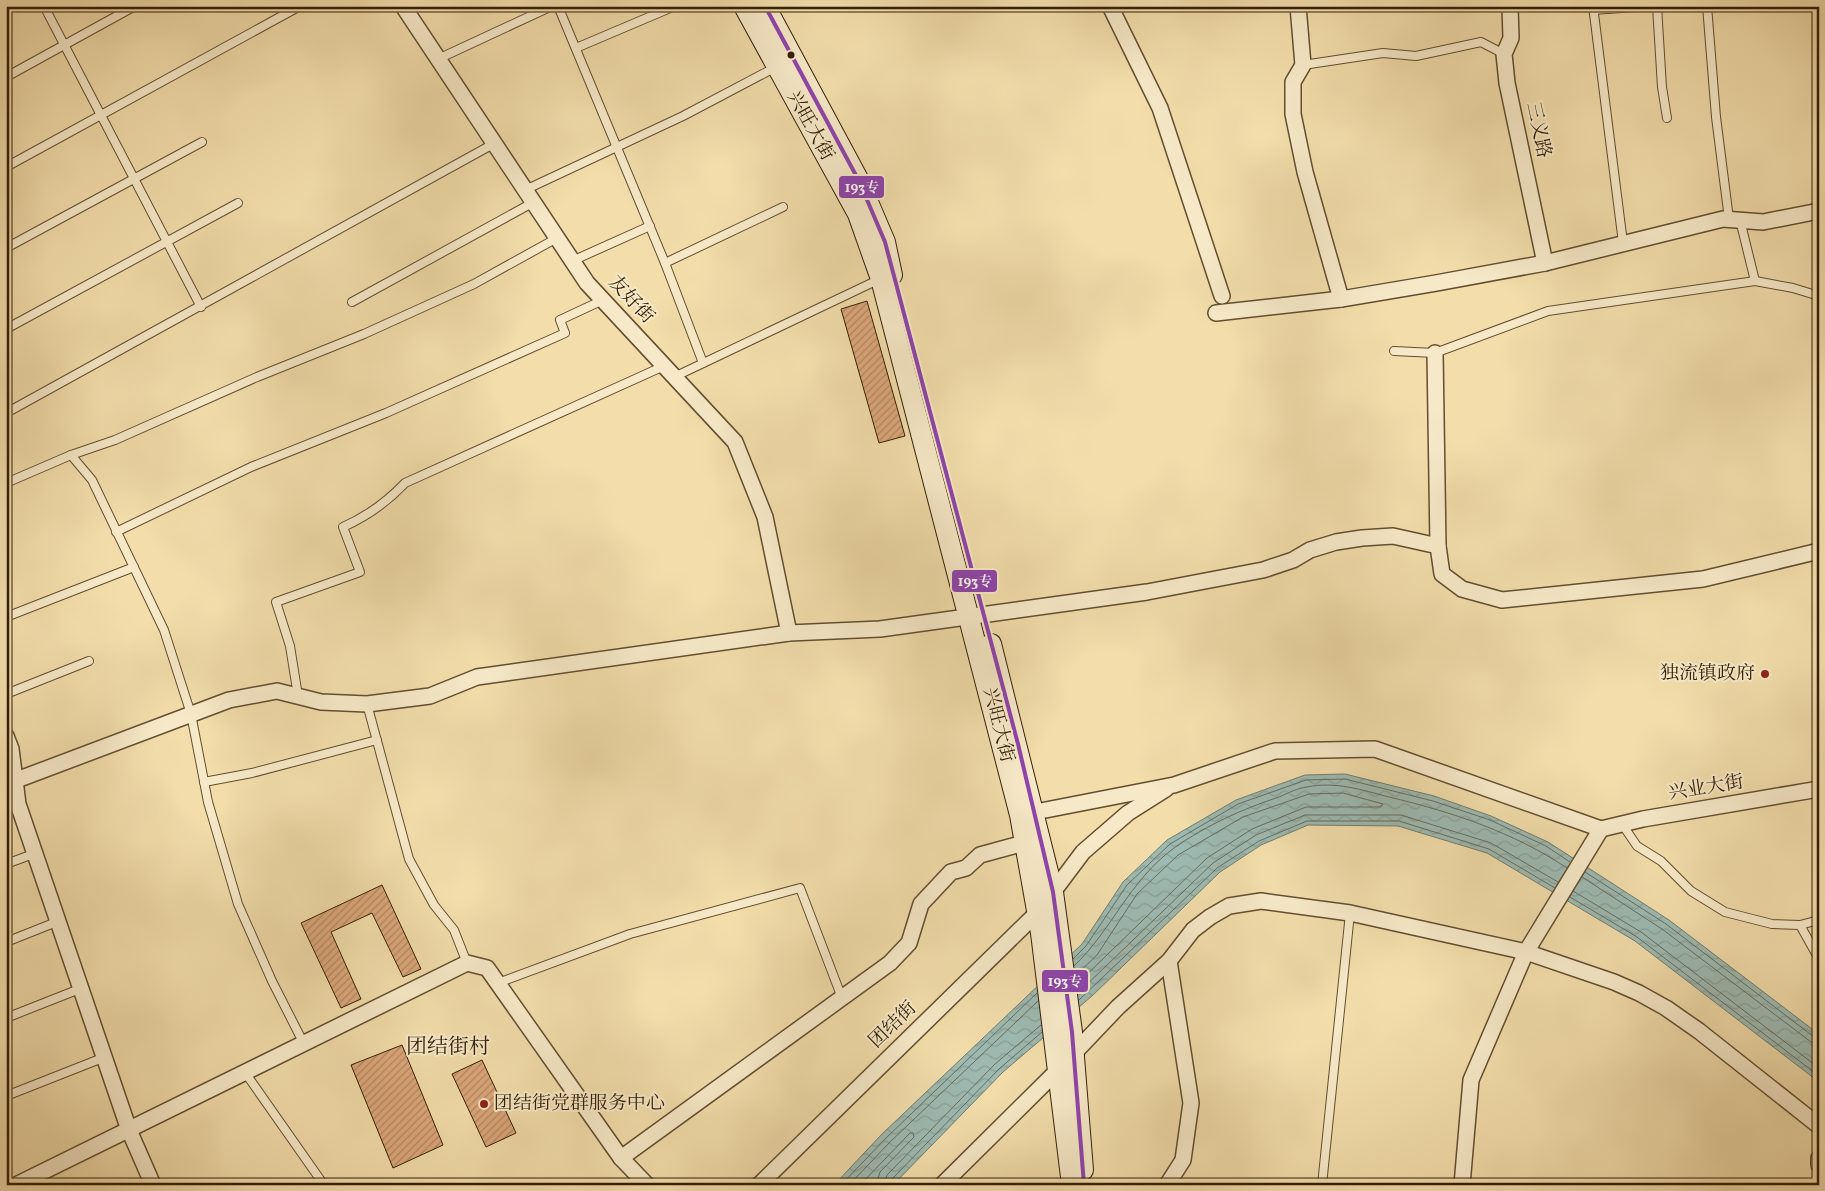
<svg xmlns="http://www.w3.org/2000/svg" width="1825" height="1191" font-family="Vollkorn,'Noto Serif SC',serif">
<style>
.water{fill:url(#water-waves);stroke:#727c6d}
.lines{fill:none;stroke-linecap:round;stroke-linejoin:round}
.shore{stroke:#686c5c;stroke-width:1}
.building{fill:url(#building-hatch);stroke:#321f06}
.lane-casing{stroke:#624e2f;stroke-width:10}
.street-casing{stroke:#624e2f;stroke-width:18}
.secondary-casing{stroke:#321f06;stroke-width:22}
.lane{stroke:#f7e9c8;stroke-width:8}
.street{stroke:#f7e9c8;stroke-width:15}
.secondary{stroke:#f7e9c8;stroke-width:20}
.bus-1-casing{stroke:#f7e9c8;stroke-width:8}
.bus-1{stroke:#8e44ad;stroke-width:4}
.bus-dot{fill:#321f06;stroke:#f7e9c8;stroke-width:2}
.poi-dot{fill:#8f2418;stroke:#f7e9c8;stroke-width:2}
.labels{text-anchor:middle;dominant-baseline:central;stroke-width:4;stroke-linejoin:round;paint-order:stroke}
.street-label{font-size:19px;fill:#321f06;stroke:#f7e9c8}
.poi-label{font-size:19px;fill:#321f06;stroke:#f7e9c8;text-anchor:end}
.quarter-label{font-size:21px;fill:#321f06;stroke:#f7e9c8}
.line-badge{stroke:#f7e9c8;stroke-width:2}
.badge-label{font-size:14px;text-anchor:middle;font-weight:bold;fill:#fff}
</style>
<defs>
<pattern id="water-waves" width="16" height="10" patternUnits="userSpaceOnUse" patternTransform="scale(1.25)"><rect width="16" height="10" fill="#9dbab2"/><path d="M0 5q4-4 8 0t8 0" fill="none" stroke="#889f98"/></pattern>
<pattern id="building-hatch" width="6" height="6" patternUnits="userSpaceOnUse" patternTransform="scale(1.25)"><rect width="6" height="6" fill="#dca87b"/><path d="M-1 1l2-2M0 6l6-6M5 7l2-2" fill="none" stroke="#b38863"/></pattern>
</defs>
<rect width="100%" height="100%" fill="#f2ddab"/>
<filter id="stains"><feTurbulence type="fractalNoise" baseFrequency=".004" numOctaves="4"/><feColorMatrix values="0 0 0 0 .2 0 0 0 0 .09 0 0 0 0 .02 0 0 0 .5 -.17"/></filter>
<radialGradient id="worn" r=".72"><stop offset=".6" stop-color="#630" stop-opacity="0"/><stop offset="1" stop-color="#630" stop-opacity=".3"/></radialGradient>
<polygon class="water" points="1345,774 1434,796 1491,816 1548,842 1669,920 1816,1032 1819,1035 1819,1082 1635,941 1487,853 1398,826 1308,825 1261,845 1220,872 1092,996 1003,1072 893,1185 834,1185 882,1134 1082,944 1123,882 1167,840 1236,800 1305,775"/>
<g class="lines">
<g class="shore">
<polyline points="1585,872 1666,924 1814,1037 1819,1038"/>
<polyline points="1582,877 1662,929 1811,1042 1819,1044"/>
<polyline points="1573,891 1641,932 1819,1068"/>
<polyline points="1570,897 1637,937 1819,1076"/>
<polyline points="1073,959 1086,946 1127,885 1170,844 1238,804 1306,780 1345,779 1433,801 1490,820 1546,846 1570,862"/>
<path d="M1074 966C1112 930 1129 881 1174 848 1205 826 1242 809 1279 797 1288 793 1298 788 1307 787 1335 781 1362 790 1389 797 1452 812 1513 832 1567 868"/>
<polyline points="1076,975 1097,955 1137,894 1178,855 1243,817 1309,794 1343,793 1383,804 1381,807 1306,807 1252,829 1207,858 1077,984"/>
<polyline points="1078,993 1213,863 1256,835 1305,815 1401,815 1491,843 1558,882"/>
<polyline points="1079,1000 1217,868 1259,841 1307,821 1399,821 1489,849 1555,888"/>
<polyline points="841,1185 886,1138 1037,993"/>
<polyline points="849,1185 890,1142 1038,1001"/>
<polyline points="860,1185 910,1133 913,1133 914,1137 880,1172 876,1185"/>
<polyline points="884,1185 887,1175 995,1064 1041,1025"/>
<polyline points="890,1185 892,1179 999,1069 1042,1032"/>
</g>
</g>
<g class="building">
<polygon points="867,301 905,436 879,443 841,309"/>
<polygon points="382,885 421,969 403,977 372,913 331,932 361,999 341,1008 301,923"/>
<polygon points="402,1045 443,1145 393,1168 351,1065"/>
<polygon points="482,1060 516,1133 486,1147 452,1074"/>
</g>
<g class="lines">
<defs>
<g id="lane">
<polyline points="44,6 201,307"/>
<polyline points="558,6 665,263 703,363"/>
<polyline points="1593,6 1623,243"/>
<polyline points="1657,6 1662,87 1667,118"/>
<polyline points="1707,6 1716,117 1729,219"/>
<polyline points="1593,10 1650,6"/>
<polyline points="576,48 675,6"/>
<polyline points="438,59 552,6"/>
<polyline points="1303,65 1383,53 1416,56 1481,42 1504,54"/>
<polyline points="6,77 135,6"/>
<polyline points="6,167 300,6"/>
<polyline points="525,190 683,116 776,67"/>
<polyline points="1740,220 1755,281"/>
<polyline points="6,248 202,142"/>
<polyline points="572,261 650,226"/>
<polyline points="665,263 783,207"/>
<polyline points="352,302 534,202"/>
<polyline points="6,329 238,203"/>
<polyline points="1394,351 1435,353 1548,311 1755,281 1793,288 1819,296"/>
<polyline points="674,377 880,279"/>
<polyline points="6,413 495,143"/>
<polyline points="71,455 92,480 164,630 191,714 208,802 238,904 272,981 303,1042"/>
<polyline points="6,483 71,455 115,440 257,377 364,334 474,284 557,238"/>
<polyline points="116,532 251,467 386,413 565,333 560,320 603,300"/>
<polyline points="6,617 134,567"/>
<polyline points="6,694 89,661"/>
<path d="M298 696 290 646 276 602 360 572 343 527C368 516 386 503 405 483L664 366"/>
<polyline points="367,704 409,859 434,905 454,930 467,963"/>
<polyline points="204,782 252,773 377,740"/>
<polyline points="1622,824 1637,846 1661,861 1691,891 1725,912 1772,924 1800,925 1819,959"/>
<polyline points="6,864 36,853"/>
<polyline points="1800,925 1819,920"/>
<polyline points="6,942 59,921"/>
<polyline points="498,983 630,934 800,888 842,998"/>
<polyline points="6,1018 82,988"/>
<polyline points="244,1071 324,1185"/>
<polyline points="6,1096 105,1057"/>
<polyline points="1322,1185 1350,913"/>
</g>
<g id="street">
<polyline points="403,6 587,283 735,442 765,517 789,633"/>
<polyline points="1110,6 1160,108 1222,296"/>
<polyline points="1298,6 1303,65 1293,82 1293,114 1305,172 1341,299"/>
<polyline points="1510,6 1511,38 1504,54 1507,83 1545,263"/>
<polyline points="1216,313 1341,299 1436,283 1545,263 1723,219 1763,222 1819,211"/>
<polyline points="1435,353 1438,546"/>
<polyline points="6,736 11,749 18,804 129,1130 153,1185"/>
<polyline points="6,784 229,700 277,691 321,702 367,704 430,696 477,677 789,633 880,629 1147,592 1263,570 1293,560 1310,550 1336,542 1362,538 1393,536 1438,546 1442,574 1462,589 1502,600 1703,579 1819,551"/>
<polyline points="1025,814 1174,785 1275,751 1375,749 1601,829"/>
<polyline points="1601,829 1643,819 1819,789"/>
<polyline points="621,1158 890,963 909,943 921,904 951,872 966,868 980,855 1035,840"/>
<polyline points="1819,1158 1819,1165"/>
<polyline points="16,1185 467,963 487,968 621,1158 647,1185"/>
<polyline points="759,1185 1038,912 1083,852 1128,813 1166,789"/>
<polyline points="942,1185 1058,1070 1118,1007 1169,961 1193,930 1210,917 1229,906 1261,901 1350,913 1526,952 1614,982 1639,993 1666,1008 1699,1031 1819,1126"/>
<polyline points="1167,1185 1183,1160 1191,1103 1169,961"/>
<polyline points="1462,1185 1471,1080 1526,952 1601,829"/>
</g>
<g id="secondary">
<polyline points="744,6 858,214 881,279 1020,815 1041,933 1072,1185"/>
<polyline points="765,6 859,181 885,242 892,275"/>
<polyline points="991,644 1053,892 1072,1032 1083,1170"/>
</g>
</defs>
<use href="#lane" class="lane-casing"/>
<use href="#street" class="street-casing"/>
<use href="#secondary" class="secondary-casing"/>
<use href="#lane" class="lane"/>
<use href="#street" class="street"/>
<use href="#secondary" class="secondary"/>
<defs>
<polyline id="bus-1" points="765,6 859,181 885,242 1018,744 1053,892 1072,1032 1084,1185"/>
</defs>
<use href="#bus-1" class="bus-1-casing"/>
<use href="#bus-1" class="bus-1"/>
</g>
<circle class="bus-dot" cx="791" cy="55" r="4.5"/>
<g class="poi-dot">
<circle cx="1765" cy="674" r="5"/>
<circle cx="484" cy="1104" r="5"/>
</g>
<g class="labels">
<g class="street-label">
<text transform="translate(810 126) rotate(61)">兴旺大街</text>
<text transform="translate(1538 130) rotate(78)">三义路</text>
<text transform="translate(631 300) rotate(47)">友好街</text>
<text transform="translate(998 725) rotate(76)">兴旺大街</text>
<text transform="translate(1706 788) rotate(-9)">兴业大街</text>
<text transform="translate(893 1025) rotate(-44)">团结街</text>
</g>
<g class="poi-label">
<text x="1755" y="674">独流镇政府</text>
<text x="494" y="1104" text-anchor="start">团结街党群服务中心</text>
</g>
<g class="quarter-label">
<text x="448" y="1047">团结街村</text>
</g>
</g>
<g class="line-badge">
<rect x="838" y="175" width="47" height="24" rx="5" fill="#8e44ad"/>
<rect x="951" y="569" width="47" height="24" rx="5" fill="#8e44ad"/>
<rect x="1041" y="969" width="48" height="24" rx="5" fill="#8e44ad"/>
</g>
<g class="badge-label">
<text x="862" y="192">193专</text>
<text x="975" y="586">193专</text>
<text x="1065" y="986">193专</text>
</g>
<rect width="1825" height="1191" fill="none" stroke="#f2ddab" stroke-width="25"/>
<rect x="8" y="8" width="1810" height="1176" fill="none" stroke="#321f06" stroke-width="2.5"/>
<rect x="12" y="12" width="1800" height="1166" fill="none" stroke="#321f06"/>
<rect width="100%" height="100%" filter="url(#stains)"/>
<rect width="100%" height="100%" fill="url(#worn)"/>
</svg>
